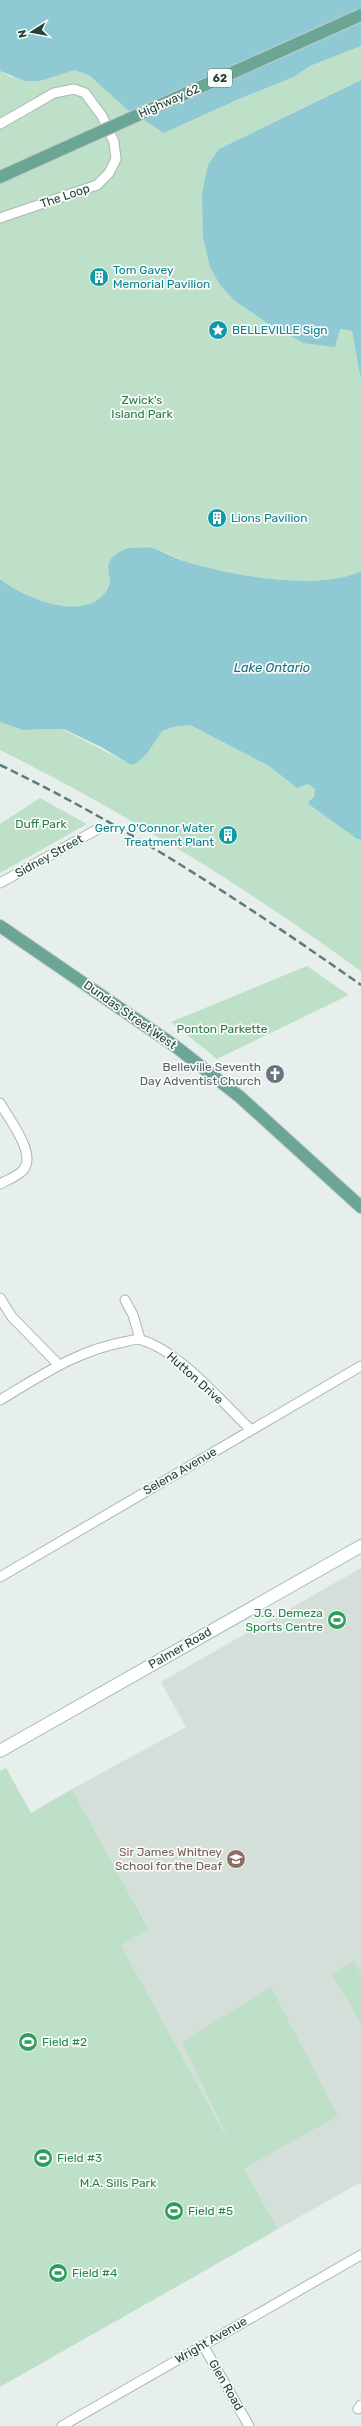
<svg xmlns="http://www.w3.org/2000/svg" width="361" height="2426" font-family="Rubik,sans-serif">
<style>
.built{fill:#d4dfda}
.green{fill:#bfe0c8}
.water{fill:#8ec9d4}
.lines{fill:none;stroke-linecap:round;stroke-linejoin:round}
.street-casing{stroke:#a8b8b2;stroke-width:11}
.secondary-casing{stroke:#a4bbb3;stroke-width:14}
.primary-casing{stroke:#c2cac8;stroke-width:14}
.street{stroke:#fff;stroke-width:9}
.secondary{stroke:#fff;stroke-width:12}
.primary{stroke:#6aa596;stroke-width:12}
.rail{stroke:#5f7d75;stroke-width:2.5;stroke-dasharray:8 4;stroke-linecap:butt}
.primary-bridge-casing{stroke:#c2cac8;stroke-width:14;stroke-linecap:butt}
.primary-bridge{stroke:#6aa596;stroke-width:12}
.labels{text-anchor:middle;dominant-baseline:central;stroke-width:3.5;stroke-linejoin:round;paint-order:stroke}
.shield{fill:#f7fbf9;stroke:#637a73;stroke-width:1}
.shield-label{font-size:11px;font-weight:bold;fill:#24423a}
.street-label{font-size:12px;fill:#24423a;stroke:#f7fbf9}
.culture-label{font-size:12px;fill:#0d838f;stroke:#f7fbf9;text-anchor:start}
.park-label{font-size:12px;fill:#2d7a4b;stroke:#f7fbf9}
.worship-label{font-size:12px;fill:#5b616d;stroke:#f7fbf9;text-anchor:end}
.leisure-label{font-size:12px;fill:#27864d;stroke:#f7fbf9;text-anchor:start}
.education-label{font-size:12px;fill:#785e54;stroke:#f7fbf9;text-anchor:end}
.water-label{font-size:13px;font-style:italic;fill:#1c6f80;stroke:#f7fbf9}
</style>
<rect width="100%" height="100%" fill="#e6efeb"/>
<polygon class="built" points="361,1568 361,2182 278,2229 121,1945 149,1928 72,1789 186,1727 161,1682"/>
<g class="green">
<path d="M361 46V80L219 149 235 301 267 323 303 343 340 329 352 331 361 380V571C317 592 230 575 184 561 174 558 163 549 153 549 144 548 119 559 109 562 109 572 111 586 104 595 81 622 22 597 0 579V71L11 77 40 81 75 70 90 76 164 133 239 99 294 77 310 66Z"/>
<path d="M0 722 23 730 58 729 66 731 126 762 137 763 162 731 173 727 190 725 269 766 297 788 308 784 315 789 314 797 308 802 311 806 357 839H361V971C247 888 126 813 0 750Z"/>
<polygon points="40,798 87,824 0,873 0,824"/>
<polygon points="307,966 349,995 217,1059 171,1022"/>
<polygon points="6,1768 31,1813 72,1789 149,1929 121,1945 229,2141 182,2042 271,1987 338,2116 244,2168 278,2229 0,2387 0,1771"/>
<polygon points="354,1961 361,1974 361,2023 332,1974"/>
</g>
<g class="water">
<polygon points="0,0 361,0 361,46 310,66 294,77 239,99 164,133 128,110 90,76 75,70 40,81 25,81 0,71"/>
<polygon points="361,80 361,380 352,331 340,329 335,347 303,343 267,323 235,301 220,285 210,267 203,237 202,194 208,165 219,149"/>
<path d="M128 548C136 548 145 547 152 548 163 551 173 558 184 561 229 575 318 592 361 571V839H357L311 806 308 802 314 797 315 789 308 784 297 788 269 766 190 725 173 727 162 731 148 752 137 763 131 765 103 748 66 730 58 729 23 730 0 722V579C22 597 81 622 104 594 120 576 92 562 128 548Z"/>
</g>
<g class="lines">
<defs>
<g id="street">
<polyline points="0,124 54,93 74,89 85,93 102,116 114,142 116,159 109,173 97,185 0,218"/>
<polyline points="0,883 98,829"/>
<path d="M0 1103C9 1119 36 1153 24 1169 19 1176 7 1180 0 1184"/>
<polyline points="0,1298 12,1317 59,1365"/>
<polyline points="125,1300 133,1315 140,1339"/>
<path d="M0 1400C39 1377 78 1350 124 1342 129 1341 136 1338 141 1340 177 1349 224 1404 251 1430"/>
<polyline points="0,1577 361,1366"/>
<polyline points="203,2345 249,2426"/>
<polyline points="358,2409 361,2405"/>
<polyline points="62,2426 361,2255"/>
</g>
<polyline id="secondary" points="0,1751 361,1546"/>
<g id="primary">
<polyline points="0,177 80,141"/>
<polyline points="0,926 175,1046 240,1097 361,1207"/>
</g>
</defs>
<use href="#street" class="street-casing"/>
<use href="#secondary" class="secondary-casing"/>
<use href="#primary" class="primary-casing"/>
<use href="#street" class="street"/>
<use href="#secondary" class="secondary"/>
<use href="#primary" class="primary"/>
<path class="rail" d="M0 765C127 826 246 904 361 985"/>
<defs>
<polyline id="primary-bridge" points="80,141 361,15"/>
</defs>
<use href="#primary-bridge" class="primary-bridge-casing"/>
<use href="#primary-bridge" class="primary-bridge"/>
</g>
<defs>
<symbol id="building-disc" viewBox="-11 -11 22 22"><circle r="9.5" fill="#0f9aa8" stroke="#f7fbf9"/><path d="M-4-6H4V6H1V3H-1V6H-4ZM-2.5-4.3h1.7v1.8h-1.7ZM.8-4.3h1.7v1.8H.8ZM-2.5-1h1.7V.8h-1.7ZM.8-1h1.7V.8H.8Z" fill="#fff"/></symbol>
<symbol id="sight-disc" viewBox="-11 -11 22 22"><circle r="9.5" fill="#0f9aa8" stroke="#f7fbf9"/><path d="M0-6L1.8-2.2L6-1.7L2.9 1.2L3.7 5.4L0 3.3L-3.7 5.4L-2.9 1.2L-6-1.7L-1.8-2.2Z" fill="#fff"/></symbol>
<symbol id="church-disc" viewBox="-11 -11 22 22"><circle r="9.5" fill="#6b7280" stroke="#f7fbf9"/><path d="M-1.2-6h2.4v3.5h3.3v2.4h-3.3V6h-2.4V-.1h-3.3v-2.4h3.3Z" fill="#fff"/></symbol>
<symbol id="stadium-disc" viewBox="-11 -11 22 22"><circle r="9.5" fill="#2e9e5b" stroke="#f7fbf9"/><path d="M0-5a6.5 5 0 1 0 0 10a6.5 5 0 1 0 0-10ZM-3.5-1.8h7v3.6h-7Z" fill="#fff"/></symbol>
<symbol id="school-disc" viewBox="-11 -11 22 22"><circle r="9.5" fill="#8d6e63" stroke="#f7fbf9"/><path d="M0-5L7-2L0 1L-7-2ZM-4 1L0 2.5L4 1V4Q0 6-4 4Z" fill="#fff"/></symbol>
</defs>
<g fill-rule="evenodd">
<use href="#building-disc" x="88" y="266" width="22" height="22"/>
<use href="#sight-disc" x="207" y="319" width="22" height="22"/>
<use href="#building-disc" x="206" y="507" width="22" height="22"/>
<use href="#building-disc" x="217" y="824" width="22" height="22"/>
<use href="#church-disc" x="264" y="1063" width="22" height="22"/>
<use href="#stadium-disc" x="326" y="1609" width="22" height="22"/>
<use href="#school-disc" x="225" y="1848" width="22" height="22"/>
<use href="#stadium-disc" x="17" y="2031" width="22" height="22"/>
<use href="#stadium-disc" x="32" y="2147" width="22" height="22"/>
<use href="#stadium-disc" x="163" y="2200" width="22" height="22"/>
<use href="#stadium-disc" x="47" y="2262" width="22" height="22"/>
</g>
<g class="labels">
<rect class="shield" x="208" y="69" width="24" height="18" rx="3"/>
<g class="shield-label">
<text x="220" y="78">62</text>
</g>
<g class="street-label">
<text transform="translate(169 101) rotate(-24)">Highway 62</text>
<text transform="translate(65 196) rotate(-19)">The Loop</text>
<text transform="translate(49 856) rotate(-29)">Sidney Street</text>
<text transform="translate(130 1015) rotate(35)">Dundas Street West</text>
<text transform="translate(195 1378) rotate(42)">Hutton Drive</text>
<text transform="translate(180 1471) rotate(-30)">Selena Avenue</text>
<text transform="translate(180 1648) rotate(-30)">Palmer Road</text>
<text transform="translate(211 2340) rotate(-30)">Wright Avenue</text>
<text transform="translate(226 2385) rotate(60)">Glen Road</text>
</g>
<g class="culture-label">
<text x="113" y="270">Tom Gavey<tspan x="113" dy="14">Memorial Pavilion</tspan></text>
<text x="232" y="330">BELLEVILLE Sign</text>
<text x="231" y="518">Lions Pavilion</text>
<text x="214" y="828" text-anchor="end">Gerry O'Connor Water<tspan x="214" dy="14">Treatment Plant</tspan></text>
</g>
<g class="park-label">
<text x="142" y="400">Zwick's<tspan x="142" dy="14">Island Park</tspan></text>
<text x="41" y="824">Duff Park</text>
<text x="222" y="1029">Ponton Parkette</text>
<text x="118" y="2183">M.A. Sills Park</text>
</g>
<g class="worship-label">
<text x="261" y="1067">Belleville Seventh<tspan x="261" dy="14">Day Adventist Church</tspan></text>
</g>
<g class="leisure-label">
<text x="323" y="1613" text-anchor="end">J.G. Demeza<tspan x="323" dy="14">Sports Centre</tspan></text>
<text x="42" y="2042">Field #2</text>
<text x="57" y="2158">Field #3</text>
<text x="188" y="2211">Field #5</text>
<text x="72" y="2273">Field #4</text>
</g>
<g class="education-label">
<text x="222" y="1852">Sir James Whitney<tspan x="222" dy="14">School for the Deaf</tspan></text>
</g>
<g class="water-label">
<text x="272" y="667">Lake Ontario</text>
</g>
</g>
<g transform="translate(32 32) rotate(259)" stroke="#f7fbf9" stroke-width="3" paint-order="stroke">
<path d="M0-3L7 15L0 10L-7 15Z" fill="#24423a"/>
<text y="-6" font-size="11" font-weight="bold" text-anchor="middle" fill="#24423a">N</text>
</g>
</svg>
